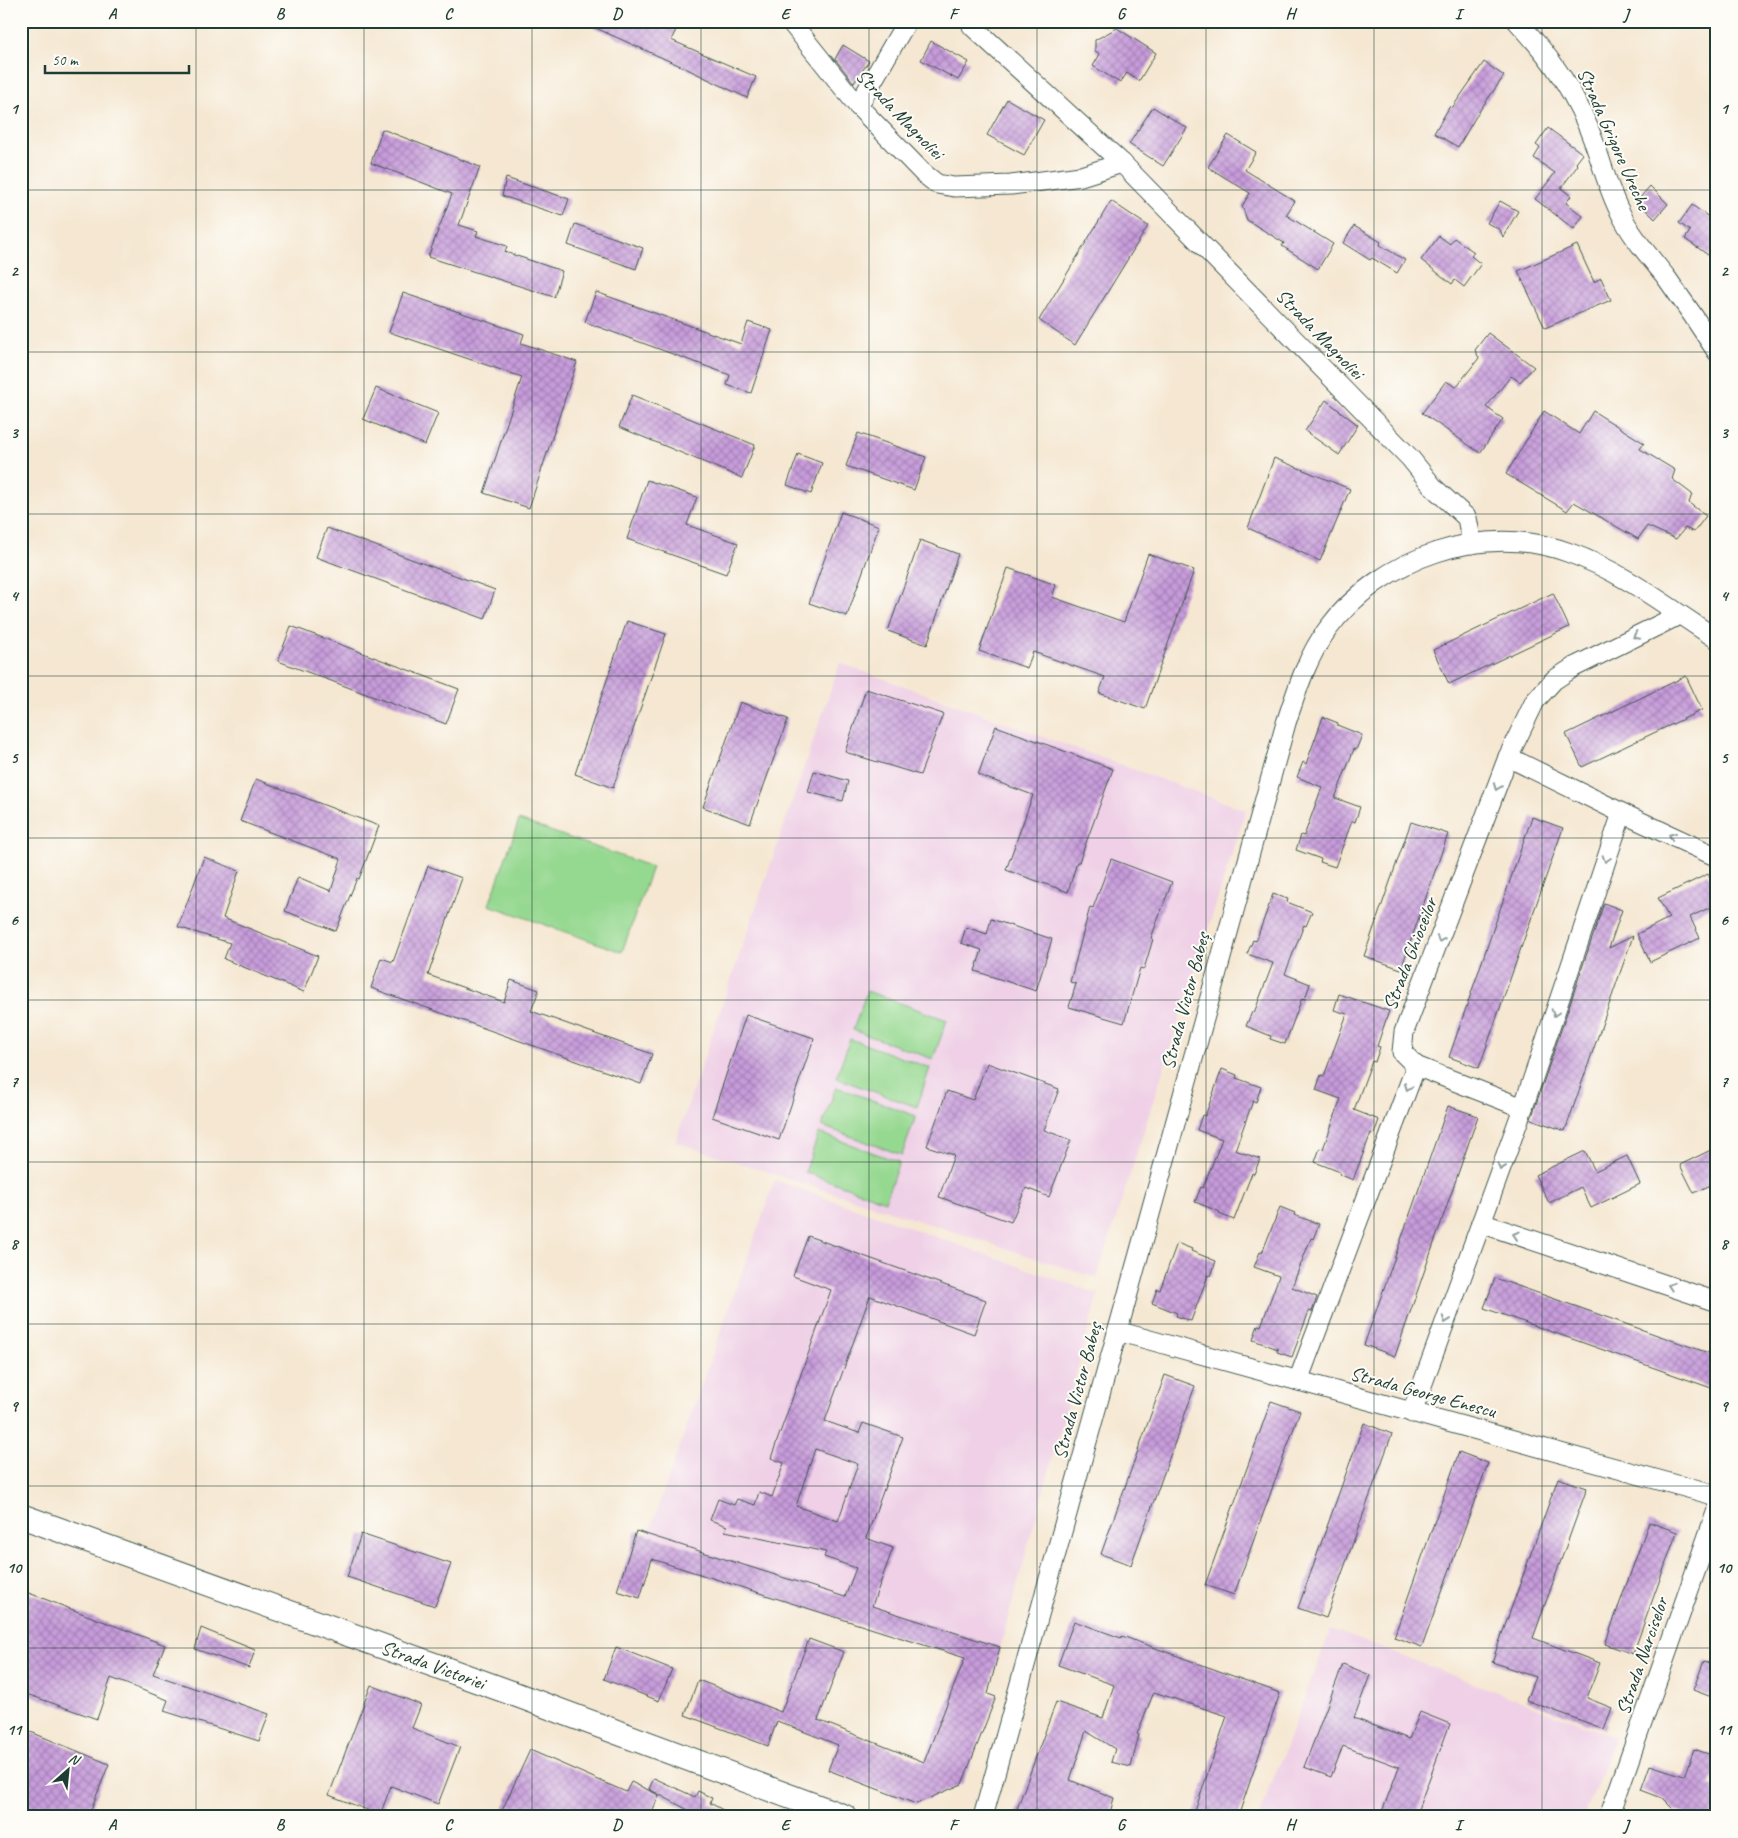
<svg xmlns="http://www.w3.org/2000/svg" width="1738" height="1838" font-family="Caveat,sans-serif">
<style>
.built{fill:#efd0e6}
.park{fill:#95d890;stroke:#5a8a62}
.building{fill:url(#building-cross-hatch);fill-rule:evenodd}
.lines{fill:none;stroke-linecap:round;stroke-linejoin:round}
.minor-casing{stroke:#3f564c;stroke-width:21}
.tertiary-casing{stroke:#3f564c;stroke-width:26}
.minor{stroke:#fff;stroke-width:19}
.tertiary{stroke:#fff;stroke-width:24}
.oneway{stroke:#8f9e9a}
.grid{fill:none;stroke:#1f3d34;stroke-width:1;stroke-opacity:0.55}
.labels{text-anchor:middle;dominant-baseline:central;stroke-width:4;stroke-linejoin:round;paint-order:stroke}
.street-label{font-size:20px;fill:#1f3d34;stroke:#fdfcf7}
.neatline{fill:none;stroke:#1f3d34;stroke-width:2}
.grid-label{font-size:16px;text-anchor:middle;font-weight:bold;fill:#1f3d34}
</style>
<defs>
<pattern id="building-cross-hatch" width="8" height="8" patternUnits="userSpaceOnUse" patternTransform="scale(1.25)"><rect width="8" height="8" fill="#c79bdb"/><path d="M0 0l8 8M0 8l8-8" fill="none" stroke="#a180b2"/></pattern>
</defs>
<rect width="100%" height="100%" fill="#fdfcf7"/>
<filter id="ink" filterUnits="userSpaceOnUse"><feTurbulence type="fractalNoise" baseFrequency=".02" numOctaves="2"/><feDisplacementMap in="SourceGraphic" scale="10" xChannelSelector="R" yChannelSelector="G"/><feConvolveMatrix kernelMatrix="1 2 1 2 8 2 1 2 1" color-interpolation-filters="sRGB"/></filter>
<filter id="wash" filterUnits="userSpaceOnUse"><feTurbulence type="fractalNoise" baseFrequency=".0096" numOctaves="4" result="noise"/><feDisplacementMap in="SourceGraphic" scale="20" xChannelSelector="R" yChannelSelector="G"/><feGaussianBlur stdDeviation="1.12" result="paint"/><feColorMatrix in="noise" values="0 0 0 0 0 0 0 0 0 0 0 0 0 0 0 0 0 1.4 0 .05"/><feComposite in="paint" operator="in"/></filter>
<g filter="url(#wash)">
<rect width="100%" height="100%" fill="#f5e7d1"/>
<g class="built">
<polygon points="840,663 1246,810 1097,1278 675,1142"/>
<polygon points="775,1180 1098,1294 1000,1647 648,1535"/>
<polygon points="1331,1629 1615,1737 1584,1817 1259,1817"/>
</g>
<g class="park">
<polygon points="519,820 652,867 622,952 489,905"/>
<polygon points="867,991 947,1020 933,1059 853,1030"/>
<polygon points="850,1039 930,1068 917,1107 836,1078"/>
<polygon points="836,1087 916,1116 902,1155 822,1126"/>
<polygon points="819,1133 899,1162 885,1201 805,1172"/>
</g>
<g id="blocks">
<g class="building">
<polygon points="580,21 655,21 676,30 671,40 756,77 747,98 685,68"/>
<polygon points="1117,28 1156,53 1139,81 1127,73 1120,83 1093,66 1100,54 1095,51 1095,40"/>
<polygon points="931,41 969,62 958,80 921,60"/>
<polygon points="843,45 869,61 854,83 835,59"/>
<polygon points="1484,62 1504,76 1478,113 1458,147 1434,133 1450,106 1452,108"/>
<polygon points="1007,99 1044,120 1024,155 987,135"/>
<polygon points="1153,107 1187,128 1163,166 1129,144"/>
<polygon points="1548,128 1583,154 1576,163 1578,165 1561,188 1571,196 1566,203 1583,216 1574,229 1535,199 1555,173 1534,158 1540,148 1536,145"/>
<polygon points="382,129 480,167 459,225 478,231 476,236 507,246 505,252 562,271 554,297 428,257 452,194 371,163"/>
<polygon points="1228,135 1256,152 1245,170 1295,201 1286,215 1333,244 1318,269 1282,246 1284,243 1247,220 1242,206 1250,193 1208,167"/>
<polygon points="506,178 569,199 563,216 502,196"/>
<polygon points="1650,186 1668,204 1655,219 1637,201"/>
<polygon points="1111,201 1148,226 1075,345 1039,320"/>
<polygon points="1500,201 1518,211 1503,237 1500,230 1487,223"/>
<polygon points="1692,205 1717,223 1717,261 1685,239 1690,231 1679,223"/>
<polygon points="575,224 643,248 636,269 568,245"/>
<polygon points="1354,226 1381,242 1380,245 1405,260 1397,273 1372,258 1370,260 1343,243"/>
<polygon points="1439,236 1450,244 1454,238 1474,252 1471,256 1481,264 1464,287 1455,280 1452,284 1421,260"/>
<polygon points="1577,245 1594,282 1601,278 1611,300 1545,328 1518,271"/>
<polygon points="596,292 741,344 748,322 772,330 751,393 727,385 730,375 585,322"/>
<polygon points="403,293 524,334 521,343 577,362 529,508 484,493 522,377 389,332"/>
<polygon points="1488,333 1534,367 1520,382 1511,376 1486,407 1503,419 1480,453 1422,413 1446,381 1456,387 1479,358 1475,350"/>
<polygon points="376,388 438,413 425,445 363,419"/>
<polygon points="632,395 755,445 742,478 619,427"/>
<polygon points="1326,400 1358,425 1339,455 1305,431"/>
<polygon points="1544,411 1579,434 1593,411 1644,443 1640,449 1675,470 1672,479 1692,494 1689,503 1706,516 1694,532 1685,528 1676,539 1647,526 1638,539 1574,502 1567,511 1506,474"/>
<polygon points="858,433 926,457 914,490 846,466"/>
<polygon points="798,454 822,463 811,494 787,485"/>
<polygon points="1274,458 1350,489 1320,561 1248,528"/>
<polygon points="647,480 697,497 687,525 738,543 726,574 627,539"/>
<polygon points="841,512 879,526 847,616 809,603"/>
<polygon points="327,528 495,590 485,619 316,557"/>
<polygon points="920,540 958,554 927,645 888,631"/>
<polygon points="1148,554 1194,570 1145,709 1099,693 1105,677 1033,652 1027,668 979,651 1008,568 1056,585 1052,597 1124,622"/>
<polygon points="1553,593 1569,627 1449,684 1433,650"/>
<polygon points="627,621 666,634 613,788 575,774"/>
<polygon points="291,626 459,689 446,724 278,661"/>
<polygon points="1686,676 1702,710 1582,767 1566,734"/>
<polygon points="866,689 943,714 920,775 845,752"/>
<polygon points="740,702 788,719 750,824 703,807"/>
<polygon points="1323,717 1338,723 1337,725 1362,735 1356,750 1354,749 1335,798 1360,807 1355,822 1352,821 1335,867 1320,862 1321,859 1296,850 1301,835 1304,836 1322,787 1297,777 1303,762 1306,764"/>
<polygon points="996,726 1113,769 1079,862 1077,862 1068,892 1006,870 1033,795 978,775"/>
<polygon points="814,771 848,781 843,801 808,792"/>
<polygon points="256,779 379,826 359,879 357,878 336,931 285,911 298,877 331,891 341,859 240,821"/>
<polygon points="1532,817 1563,828 1479,1068 1449,1057"/>
<polygon points="1411,822 1448,834 1401,969 1364,956"/>
<polygon points="204,857 239,871 223,918 318,956 304,992 224,959 230,943 178,927"/>
<polygon points="1111,859 1172,882 1151,938 1153,939 1144,969 1140,968 1124,1023 1069,1007 1076,984 1070,982 1090,907 1093,908"/>
<polygon points="428,866 462,878 428,975 504,1002 511,980 539,990 531,1011 652,1054 641,1084 371,988 381,958 393,962"/>
<polygon points="1708,874 1717,891 1717,904 1690,917 1700,938 1650,962 1637,934 1669,918 1658,898"/>
<polygon points="1273,894 1288,899 1287,902 1312,912 1306,926 1304,925 1285,974 1310,984 1305,999 1302,998 1285,1044 1270,1039 1271,1036 1246,1026 1252,1012 1254,1013 1273,963 1247,954 1253,940 1256,941"/>
<polygon points="1604,903 1622,910 1609,948 1633,936 1565,1131 1531,1119"/>
<polygon points="991,919 1052,939 1036,991 975,971 982,950 961,943 966,927 987,934"/>
<polygon points="1339,994 1389,1011 1377,1046 1380,1047 1375,1062 1372,1061 1354,1110 1379,1120 1374,1134 1371,1133 1353,1180 1339,1174 1340,1172 1315,1162 1320,1148 1323,1149 1341,1099 1316,1090 1321,1075 1324,1076 1347,1014 1334,1010"/>
<polygon points="746,1015 814,1038 779,1140 712,1117"/>
<polygon points="987,1063 1059,1089 1044,1130 1071,1140 1049,1197 1026,1188 1011,1222 939,1197 954,1155 927,1146 947,1091 973,1100"/>
<polygon points="1222,1069 1237,1075 1236,1078 1261,1087 1256,1102 1253,1101 1235,1150 1260,1159 1254,1174 1252,1173 1234,1220 1219,1214 1220,1212 1195,1202 1201,1187 1203,1188 1222,1139 1197,1130 1202,1115 1205,1116"/>
<polygon points="1448,1106 1478,1116 1395,1356 1364,1345"/>
<polygon points="1717,1147 1717,1182 1694,1193 1680,1165"/>
<polygon points="1585,1151 1595,1171 1627,1156 1640,1184 1591,1208 1581,1187 1549,1203 1535,1175"/>
<polygon points="1280,1207 1295,1213 1294,1215 1319,1224 1313,1239 1311,1238 1292,1287 1317,1297 1312,1312 1309,1311 1292,1357 1277,1352 1278,1349 1253,1340 1258,1325 1261,1326 1279,1276 1254,1267 1260,1252 1262,1253"/>
<path d="M808 1236 986 1300 974 1334 870 1296 825 1421 859 1433 863 1423 903 1437 866 1538 893 1548 872 1606 1000 1647 988 1694 996 1697 962 1784 916 1804 828 1770 838 1745 777 1721 768 1746 685 1715 698 1680 781 1712 809 1639 844 1652 818 1720 924 1762 965 1658 652 1559 640 1598 617 1591 636 1531 845 1597 856 1568 824 1557 826 1552 725 1531 727 1526 710 1520 718 1499 734 1505 737 1499 755 1505 759 1492 772 1497 784 1463 771 1458 831 1290 793 1276ZM815 1449 858 1464 838 1521 796 1506Z"/>
<polygon points="1177,1243 1192,1249 1191,1251 1216,1261 1211,1276 1208,1275 1191,1321 1176,1316 1177,1313 1152,1303 1157,1289 1160,1290"/>
<polygon points="1495,1278 1717,1356 1717,1390 1484,1308"/>
<polygon points="1165,1375 1195,1386 1131,1565 1101,1554"/>
<polygon points="1271,1401 1300,1411 1234,1595 1205,1585"/>
<polygon points="1364,1423 1392,1434 1326,1618 1298,1608"/>
<polygon points="1459,1452 1488,1463 1422,1647 1394,1637"/>
<polygon points="1558,1478 1587,1488 1533,1638 1600,1663 1587,1698 1612,1708 1604,1729 1526,1700 1535,1677 1492,1662"/>
<polygon points="1649,1522 1677,1532 1633,1654 1605,1644"/>
<polygon points="361,1534 451,1564 435,1606 347,1577"/>
<polygon points="21,1590 165,1645 153,1674 269,1714 259,1741 164,1711 168,1700 111,1678 97,1719 21,1692"/>
<polygon points="1074,1621 1121,1638 1122,1636 1280,1693 1238,1817 1193,1817 1227,1716 1154,1692 1137,1734 1139,1735 1131,1767 1111,1762 1115,1749 1086,1731 1070,1780 1114,1798 1109,1817 1014,1817 1056,1702 1103,1718 1114,1685 1058,1665"/>
<polygon points="201,1628 255,1650 249,1668 195,1649"/>
<polygon points="616,1647 672,1669 659,1701 604,1679"/>
<polygon points="1704,1661 1717,1665 1717,1699 1693,1690"/>
<polygon points="1343,1664 1370,1675 1354,1718 1409,1739 1420,1712 1450,1724 1415,1817 1380,1817 1399,1767 1343,1746 1331,1777 1304,1767"/>
<polygon points="371,1685 421,1705 412,1728 460,1747 438,1804 391,1786 380,1815 329,1795"/>
<polygon points="21,1728 109,1764 88,1817 21,1817"/>
<polygon points="1694,1749 1717,1757 1717,1770 1711,1786 1717,1788 1717,1803 1712,1817 1693,1817 1674,1810 1662,1798 1641,1790 1650,1765 1684,1776"/>
<polygon points="530,1750 626,1792 631,1782 659,1795 650,1817 499,1817"/>
<polygon points="654,1778 695,1797 698,1791 712,1798 710,1803 736,1817 701,1817 649,1789"/>
</g>
</g>
</g>
<g filter="url(#ink)">
<use href="#blocks" fill-opacity="0" stroke="#3f564c" stroke-width="1"/>
<g class="lines">
<defs>
<g id="minor">
<polyline points="790,21 858,106 923,173 937,184 954,187 1011,185 1081,176 1122,163"/>
<path d="M1517 21C1553 60 1577 94 1595 145 1603 167 1609 191 1620 212 1631 236 1650 257 1666 277 1684 302 1701 327 1717 352"/>
<polyline points="972,26 1122,163 1410,458 1434,488 1467,518 1472,544"/>
<polyline points="858,106 907,21"/>
<polyline points="1508,757 1622,813 1717,857"/>
<polyline points="1416,1066 1523,1108"/>
<polyline points="1481,1223 1717,1302"/>
<polyline points="1117,1331 1717,1496"/>
<polyline points="1298,1381 1416,1066 1402,1052 1404,1032 1508,757 1535,701 1554,680 1574,667 1679,615"/>
<polyline points="1412,1413 1523,1108 1622,813"/>
<path d="M983 1817 1286 723C1297 690 1307 657 1327 630 1380 557 1485 521 1570 553 1624 572 1670 609 1717 639"/>
<polyline points="1609,1817 1717,1510"/>
</g>
<polyline id="tertiary" points="21,1516 509,1692 845,1817"/>
</defs>
<use href="#minor" class="minor-casing"/>
<use href="#tertiary" class="tertiary-casing"/>
<use href="#minor" class="minor"/>
<use href="#tertiary" class="tertiary"/>
</g>
<defs><path id="oneway-chevron" d="M-2-3.5L2.5 0L-2 3.5" fill="none" stroke-width="1.6" stroke-linecap="round" stroke-linejoin="round" transform="scale(1.25)"/></defs>
<g class="oneway">
<use href="#oneway-chevron" transform="translate(1636 636) rotate(154)"/>
<use href="#oneway-chevron" transform="translate(1497 787) rotate(111)"/>
<use href="#oneway-chevron" transform="translate(1672 836) rotate(-155)"/>
<use href="#oneway-chevron" transform="translate(1606 859) rotate(108)"/>
<use href="#oneway-chevron" transform="translate(1440 939) rotate(111)"/>
<use href="#oneway-chevron" transform="translate(1555 1013) rotate(108)"/>
<use href="#oneway-chevron" transform="translate(1408 1087) rotate(111)"/>
<use href="#oneway-chevron" transform="translate(1501 1167) rotate(110)"/>
<use href="#oneway-chevron" transform="translate(1516 1235) rotate(-162)"/>
<use href="#oneway-chevron" transform="translate(1671 1286) rotate(-161)"/>
<use href="#oneway-chevron" transform="translate(1446 1320) rotate(110)"/>
</g>
</g>
<path class="grid" d="M196 21V1817M364 21V1817M532 21V1817M701 21V1817M869 21V1817M1037 21V1817M1206 21V1817M1374 21V1817M1542 21V1817M21 190H1717M21 352H1717M21 514H1717M21 676H1717M21 838H1717M21 1000H1717M21 1162H1717M21 1324H1717M21 1486H1717M21 1648H1717"/>
<g class="labels">
<g class="street-label">
<text transform="translate(900 114) rotate(46)">Strada Magnoliei</text>
<text transform="translate(1614 139) rotate(66)">Strada Grigore Ureche</text>
<text transform="translate(1320 334) rotate(46)">Strada Magnoliei</text>
<text transform="translate(1410 954) rotate(-69)">Strada Ghioceilor</text>
<text transform="translate(1185 1001) rotate(-75)">Strada Victor Babeș</text>
<text transform="translate(1077 1391) rotate(-75)">Strada Victor Babeș</text>
<text transform="translate(1423 1392) rotate(15)">Strada George Enescu</text>
<text transform="translate(1642 1656) rotate(-71)">Strada Narciselor</text>
<text transform="translate(433 1665) rotate(20)">Strada Victoriei</text>
</g>
</g>
<rect width="1738" height="1838" fill="none" stroke="#fdfcf7" stroke-width="55"/>
<g transform="translate(68 1770) rotate(27)" stroke="#fdfcf7" stroke-width="4" paint-order="stroke">
<path d="M0-4L9 19L0 12L-9 19Z" fill="#1f3d34"/>
<text y="-8" font-size="14" font-weight="bold" text-anchor="middle" fill="#1f3d34">N</text>
</g>
<path d="M45 65v8h144v-8" fill="none" stroke="#1f3d34" stroke-width="2.5"/>
<text x="52" y="65" font-size="15" fill="#1f3d34" stroke="#fdfcf7" stroke-width="4" paint-order="stroke">50 m</text>
<rect x="28" y="28" width="1682" height="1782" class="neatline"/>
<g class="grid-label">
<text x="112" y="19">A</text>
<text x="280" y="19">B</text>
<text x="448" y="19">C</text>
<text x="617" y="19">D</text>
<text x="785" y="19">E</text>
<text x="953" y="19">F</text>
<text x="1121" y="19">G</text>
<text x="1290" y="19">H</text>
<text x="1458" y="19">I</text>
<text x="1626" y="19">J</text>
<text x="14" y="114">1</text>
<text x="1724" y="114">1</text>
<text x="14" y="276">2</text>
<text x="1724" y="276">2</text>
<text x="14" y="438">3</text>
<text x="1724" y="438">3</text>
<text x="14" y="601">4</text>
<text x="1724" y="601">4</text>
<text x="14" y="763">5</text>
<text x="1724" y="763">5</text>
<text x="14" y="925">6</text>
<text x="1724" y="925">6</text>
<text x="14" y="1087">7</text>
<text x="1724" y="1087">7</text>
<text x="14" y="1249">8</text>
<text x="1724" y="1249">8</text>
<text x="14" y="1411">9</text>
<text x="1724" y="1411">9</text>
<text x="14" y="1573">10</text>
<text x="1724" y="1573">10</text>
<text x="14" y="1735">11</text>
<text x="1724" y="1735">11</text>
<text x="112" y="1830">A</text>
<text x="280" y="1830">B</text>
<text x="448" y="1830">C</text>
<text x="617" y="1830">D</text>
<text x="785" y="1830">E</text>
<text x="953" y="1830">F</text>
<text x="1121" y="1830">G</text>
<text x="1290" y="1830">H</text>
<text x="1458" y="1830">I</text>
<text x="1626" y="1830">J</text>
</g>
</svg>
